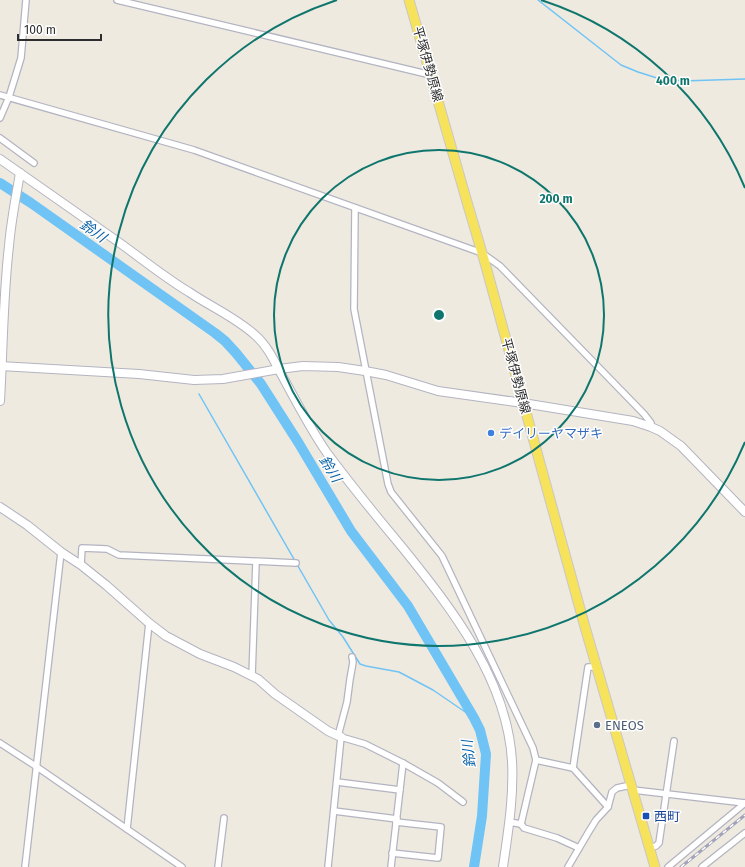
<svg xmlns="http://www.w3.org/2000/svg" width="745" height="867" font-family="'Fira Sans','Noto Sans JP',sans-serif">
<style>
.lines{fill:none;stroke-linecap:round;stroke-linejoin:round}
.stream{stroke:#6fc4f5;stroke-width:1.5}
.river{stroke:#6fc4f5;stroke-width:10}
.street-casing{stroke:#b3b4c1;stroke-width:8}
.secondary-casing{stroke:#b3b4c1;stroke-width:10}
.primary-casing{stroke:#c8c8c8;stroke-width:11}
.street{stroke:#fff;stroke-width:5.5}
.secondary{stroke:#fff;stroke-width:8}
.primary{stroke:#f7e25c;stroke-width:9}
.rail-casing{stroke:#a2a3b8;stroke-width:3}
.rail{stroke:#fff;stroke-width:1.5;stroke-dasharray:4.5;stroke-linecap:butt}
.ring{fill:none;stroke:#0f766e;stroke-width:2}
.shop-dot{fill:#3f7fe0;stroke:#fff;stroke-width:1.5}
.service-dot{fill:#5c6f8a;stroke:#fff;stroke-width:1.5}
.transit-dot{fill:#1a4fb4;stroke:#fff;stroke-width:1.5}
.labels{text-anchor:middle;dominant-baseline:central;stroke-width:3;stroke-linejoin:round;paint-order:stroke}
.street-label{font-size:13px;fill:#2d2d2d;stroke:#fff}
.shop-label{font-size:13px;fill:#366cbe;stroke:#fff;text-anchor:start}
.service-label{font-size:13px;fill:#4e5e75;stroke:#fff;text-anchor:start}
.transit-label{font-size:13px;fill:#164399;stroke:#fff;text-anchor:start}
.water-label{font-size:14px;font-style:italic;fill:#0761a8;stroke:#fff}
.centre{fill:#0f766e;stroke:#fff;stroke-width:2}
.ring-label{font-size:12px;text-anchor:middle;font-weight:bold;fill:#0f766e;stroke:#fff;stroke-width:3;stroke-linejoin:round;paint-order:stroke}
</style>
<rect width="100%" height="100%" fill="#efeae0"/>
<g class="lines">
<g class="stream">
<polyline points="538,0 621,65 638,72 657,78 682,81 745,79"/>
<polyline points="199,394 329,620 343,637 360,664 366,666 399,672 433,690 474,718"/>
</g>
<polyline class="river" points="0,183 31,203 215,333 225,341 236,353 261,384 298,442 351,531 408,606 474,718 480,730 486,754 482,816 474,867"/>
<defs>
<g id="street">
<polyline points="117,0 431,75"/>
<polyline points="0,95 194,150 482,253 500,266 644,414 651,423 651,427"/>
<polyline points="0,118 9,97 21,58 26,0"/>
<polyline points="0,138 34,163"/>
<polyline points="355,208 354,309 388,484 391,492 442,556 533,748 536,760 521,824 509,822"/>
<polyline points="81,565 82,548 107,549 119,555 296,563"/>
<polyline points="252,676 256,562"/>
<polyline points="338,736 347,702 350,679 352,668 353,662 352,657"/>
<polyline points="0,743 37,767 182,867"/>
<polyline points="536,760 573,768 608,807"/>
<polyline points="573,768 588,667 597,667"/>
<polyline points="337,782 400,790"/>
<polyline points="633,790 745,803"/>
<polyline points="334,811 397,819"/>
<polyline points="521,824 524,828 557,838 579,848"/>
<polyline points="127,829 149,623"/>
<polyline points="649,848 656,846 659,843 674,741"/>
<polyline points="392,853 438,858 441,827 396,822"/>
<polyline points="25,867 61,552"/>
<polyline points="218,867 224,818"/>
<polyline points="328,867 341,737 365,744 403,763 438,783 463,802"/>
<polyline points="391,867 403,763"/>
<polyline points="568,867 588,833 596,820 608,807 612,792 617,788 631,785"/>
<polyline points="668,867 745,803"/>
<polyline points="702,867 745,833"/>
</g>
<g id="secondary">
<path d="M0 159C39 186 78 214 117 241 141 258 164 277 189 292 211 307 235 317 255 335 269 347 276 365 285 381 298 405 311 430 327 453 351 485 376 516 402 547 452 609 507 679 512 761 514 797 508 832 503 867"/>
<polyline points="0,366 139,374 194,380 223,379 279,369 303,366 338,367 365,371 386,375 438,391 523,403 633,421 651,427 660,431 681,446 745,512"/>
<path d="M0 401C3 350 3 297 9 246 11 221 16 197 20 173"/>
<polyline points="0,507 27,525 61,552 81,565 106,585 149,623 166,636 200,654 234,667 258,679 275,694 328,731 341,737"/>
</g>
<polyline id="primary" points="409,0 467,202 485,263 585,627 655,867"/>
</defs>
<use href="#street" class="street-casing"/>
<use href="#secondary" class="secondary-casing"/>
<use href="#primary" class="primary-casing"/>
<use href="#street" class="street"/>
<use href="#secondary" class="secondary"/>
<use href="#primary" class="primary"/>
<defs>
<polyline id="rail" points="681,867 745,815"/>
</defs>
<use href="#rail" class="rail-casing"/>
<use href="#rail" class="rail"/>
</g>
<g class="ring">
<circle cx="439" cy="315" r="165"/>
<path d="M745 442A331 331 0 1 1 337 0M541 0A331 331 0 0 1 745 188"/>
</g>
<circle class="shop-dot" cx="491" cy="433" r="4"/>
<circle class="service-dot" cx="597" cy="725" r="4"/>
<rect class="transit-dot" x="642" y="812" width="8" height="8" rx="2"/>
<g class="labels">
<g class="street-label">
<text transform="translate(428 64) rotate(74)">平塚伊勢原線</text>
<text transform="translate(516 376) rotate(75)">平塚伊勢原線</text>
</g>
<g class="shop-label">
<text x="499" y="433">デイリーヤマザキ</text>
</g>
<g class="service-label">
<text x="605" y="725">ENEOS</text>
</g>
<g class="transit-label">
<text x="654" y="816">西町</text>
</g>
<g class="water-label">
<text transform="translate(93 231) rotate(35)">鈴川</text>
<text transform="translate(330 469) rotate(58)">鈴川</text>
<text transform="translate(469 754) rotate(-97)">鈴川</text>
</g>
</g>
<circle cx="439" cy="315" r="6" class="centre"/>
<g class="ring-label">
<text x="673" y="85">400 m</text>
<text x="556" y="203">200 m</text>
</g>
<path d="M18 34v6h83v-6" fill="none" stroke="#2d2d2d" stroke-width="2"/>
<text x="24" y="34" font-size="12" fill="#2d2d2d" stroke="#ffffff" stroke-width="3" paint-order="stroke">100 m</text>
</svg>
